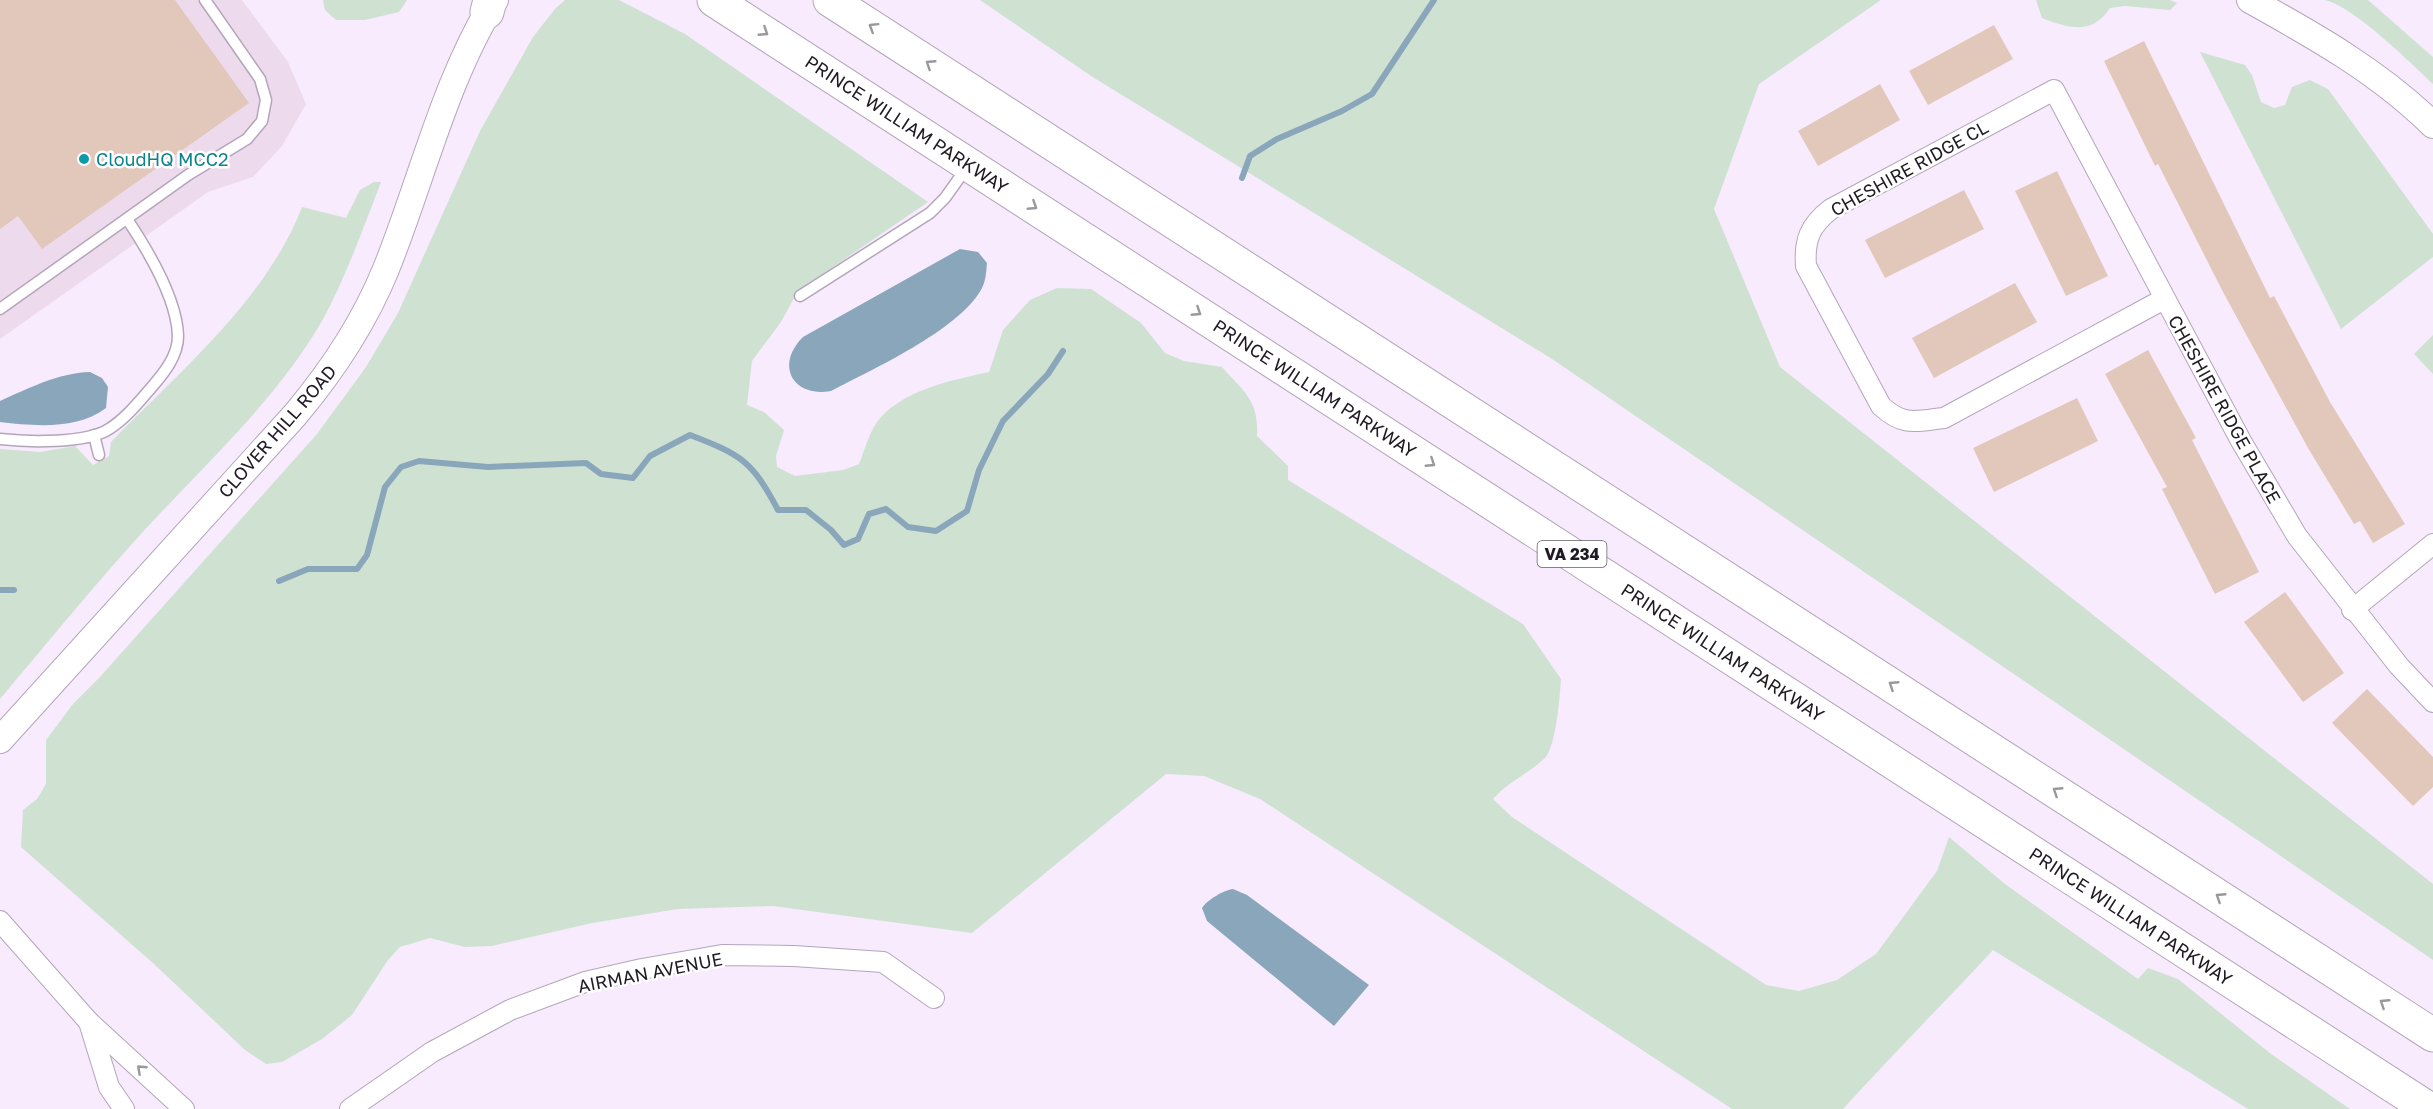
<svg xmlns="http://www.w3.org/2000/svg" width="2433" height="1109" font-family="'Golos Text',sans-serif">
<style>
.industrial{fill:#eddbed}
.green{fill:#cfe2d2}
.water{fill:#8aa6bb}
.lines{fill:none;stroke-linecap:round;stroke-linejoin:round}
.stream{stroke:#8aa6bb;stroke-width:6}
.building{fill:#e1c8ba}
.service-casing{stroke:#b4a5ba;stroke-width:13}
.minor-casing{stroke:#b4a5ba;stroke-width:22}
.tertiary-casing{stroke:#b4a5ba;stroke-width:28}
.trunk-casing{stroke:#b4a5ba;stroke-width:35}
.service{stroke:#fff;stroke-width:10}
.minor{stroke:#fff;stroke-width:20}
.tertiary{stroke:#fff;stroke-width:26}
.trunk{stroke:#fff;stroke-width:33}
.oneway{stroke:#9b989c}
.culture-dot{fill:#0f9aa8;stroke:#fff;stroke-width:2}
.labels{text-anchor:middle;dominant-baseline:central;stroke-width:5;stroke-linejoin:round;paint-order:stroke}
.shield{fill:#fff;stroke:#635f65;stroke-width:1.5}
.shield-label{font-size:16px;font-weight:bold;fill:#201b23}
.street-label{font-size:18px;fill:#201b23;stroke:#fff}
.culture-label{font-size:18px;fill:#0d838f;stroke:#fff;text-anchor:start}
</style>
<rect width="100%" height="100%" fill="#f7ebfd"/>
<polygon class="industrial" points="0,0 242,0 288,62 306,104 282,146 253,177 208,192 0,339"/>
<g class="green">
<polygon points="323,0 407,0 399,12 365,20 336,20 325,10"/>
<path d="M565 0H619L685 34 928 202 798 291 781 322 752 361 747 405 764 412 784 430 776 456 777 467 795 476 843 470 859 464C865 449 870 429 881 417 907 389 953 380 989 372L1003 330 1030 300 1057 288 1091 289 1141 323 1165 353 1184 361 1222 367C1244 392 1259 400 1257 436L1288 466V480L1523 624 1561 679C1560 695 1556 747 1545 758 1529 773 1508 782 1493 799L1512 817 1766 985 1799 991 1837 980 1876 954 1937 871 1949 837 2005 884 2138 979 2148 968 2178 979 2271 1054 2350 1109H2248L1993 950C1943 1004 1892 1055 1843 1109H1732L1260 799 1204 776 1166 774 972 933 773 906 678 909 592 923 492 946 465 947 430 938 400 947 388 960 352 1015 322 1039 282 1062 266 1064 245 1050 154 964 21 847 23 810 37 799 46 784V740L73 704 99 678 317 434 366 367 398 313 480 131 533 37 555 9Z"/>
<polygon points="980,0 1881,0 1759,84 1714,209 1780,367 2433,884 2433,960 1552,359 1091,76"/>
<path d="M2036 0H2170L2177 3 2170 10 2125 6 2110 8C2092 35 2070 29 2042 18Z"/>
<path d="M2325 0H2368L2433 57V84C2411 63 2353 6 2325 0Z"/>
<polygon points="2200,52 2245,65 2252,75 2261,102 2274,108 2285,105 2292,87 2310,80 2328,89 2433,234 2433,257 2341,329"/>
<path d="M374 182H381C363 229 346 277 322 321 278 397 211 459 152 522 99 579 50 640 0 699V449L40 452 75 446 93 465 109 456 111 442C178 373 267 299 302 207L346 218 360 190Z"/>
<polygon points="2433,335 2433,374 2414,354"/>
</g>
<g class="water">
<path d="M960 249 978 252 987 263C986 273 986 281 981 290 957 331 873 369 831 391 794 398 774 366 803 337Z"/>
<path d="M90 372 102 378 108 387 106 408C78 430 34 426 0 422V401C29 388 58 373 90 372Z"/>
<path d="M1233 889 1247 895 1369 985 1334 1026 1207 921 1202 908C1207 900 1224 890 1233 889Z"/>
</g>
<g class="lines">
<g class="stream">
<polyline points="1242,178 1250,156 1277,139 1342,111 1372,94 1434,0"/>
<path d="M279 581 308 569H357L367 555 385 487 401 467 419 461 488 467 586 463 601 474 633 478 650 456 690 435C742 455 752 461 778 510H806L831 530 844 545 858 539 869 514 886 509 908 527 936 531 967 511 979 470 1003 421 1048 374 1063 351"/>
<polyline points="0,590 14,590"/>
</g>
</g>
<g class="building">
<polygon points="0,0 175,0 249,103 42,249 18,216 0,229"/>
<polygon points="1994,25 2013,59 1928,105 1909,71"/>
<polygon points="2144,41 2270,298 2274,296 2330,402 2405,524 2373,543 2360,521 2354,524 2308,448 2223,292 2158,164 2155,166 2104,61"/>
<polygon points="1880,84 1900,120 1818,166 1798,131"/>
<polygon points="2057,171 2108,276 2066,296 2015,191"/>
<polygon points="1964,190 1984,229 1885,278 1865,240"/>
<polygon points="2015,283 2037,322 1934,378 1912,338"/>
<polygon points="2148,350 2196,438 2192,440 2259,572 2215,594 2162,489 2167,487 2105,374"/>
<polygon points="2077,398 2098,441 1994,492 1973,448"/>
<polygon points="2285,592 2344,673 2303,702 2244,622"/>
<polygon points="2367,689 2433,757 2433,787 2413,806 2332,723"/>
</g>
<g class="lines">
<defs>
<g id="service">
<polyline points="800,296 930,213 945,198 967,167"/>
<polyline points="0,309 188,175 247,139 262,121 266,100 260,79 205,0"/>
<polyline points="94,435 99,455"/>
<path d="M0 439C26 442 86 444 109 429 125 419 139 402 151 388 164 373 178 356 178 336 177 299 147 249 127 219"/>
</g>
<g id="minor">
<path d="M2164 299 1944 418C1916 421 1904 427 1881 406L1806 266C1804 240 1810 225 1831 209L2054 90 2241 441 2297 536 2399 666 2433 702"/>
<polyline points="2352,610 2433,544"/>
<polyline points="0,921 89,1022 184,1109"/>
<polyline points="89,1022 109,1087 124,1109"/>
<polyline points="350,1109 432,1052 510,1010 585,982 642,969 722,955 794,956 883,962 934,998"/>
</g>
<g id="tertiary">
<path d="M2250 0C2315 36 2379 72 2433 125"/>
<path d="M0 740 295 415C332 371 364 323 386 269 421 183 445 79 495 0"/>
</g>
<g id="trunk">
<polyline points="714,0 2429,1109"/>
<polyline points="830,0 2433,1035"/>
<polyline points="487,12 490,0"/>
</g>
</defs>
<use href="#service" class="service-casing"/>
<use href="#minor" class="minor-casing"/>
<use href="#tertiary" class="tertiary-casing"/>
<use href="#trunk" class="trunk-casing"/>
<use href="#service" class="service"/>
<use href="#minor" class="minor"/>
<use href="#tertiary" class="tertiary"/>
<use href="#trunk" class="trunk"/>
</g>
<defs><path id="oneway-chevron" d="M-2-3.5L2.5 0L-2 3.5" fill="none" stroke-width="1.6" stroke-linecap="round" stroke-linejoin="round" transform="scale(1.5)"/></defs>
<g class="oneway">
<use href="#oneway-chevron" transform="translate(873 27) rotate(-148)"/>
<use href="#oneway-chevron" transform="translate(764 32) rotate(33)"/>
<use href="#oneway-chevron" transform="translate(930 64) rotate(-147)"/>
<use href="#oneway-chevron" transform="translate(1033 206) rotate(33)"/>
<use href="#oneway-chevron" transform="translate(1197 312) rotate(33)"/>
<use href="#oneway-chevron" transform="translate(1431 463) rotate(33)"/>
<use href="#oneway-chevron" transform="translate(1893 685) rotate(-147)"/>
<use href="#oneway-chevron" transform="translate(2057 791) rotate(-147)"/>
<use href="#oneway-chevron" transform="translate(2220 897) rotate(-147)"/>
<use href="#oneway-chevron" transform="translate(2384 1003) rotate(-147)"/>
<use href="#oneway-chevron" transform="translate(141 1069) rotate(-137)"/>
</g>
<circle class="culture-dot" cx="84" cy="159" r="6"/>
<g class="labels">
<rect class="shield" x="1537.5" y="541" width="69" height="26" rx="4.5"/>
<g class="shield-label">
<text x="1572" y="554">VA 234</text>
</g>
<g class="street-label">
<text transform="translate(907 124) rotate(33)">PRINCE WILLIAM PARKWAY</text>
<text transform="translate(1909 168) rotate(-29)">CHESHIRE RIDGE CL</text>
<text transform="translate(1315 388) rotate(33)">PRINCE WILLIAM PARKWAY</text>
<text transform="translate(2225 409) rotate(61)">CHESHIRE RIDGE PLACE</text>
<text transform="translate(277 431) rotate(-49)">CLOVER HILL ROAD</text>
<text transform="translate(1723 652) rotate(33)">PRINCE WILLIAM PARKWAY</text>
<text transform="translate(2131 916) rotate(33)">PRINCE WILLIAM PARKWAY</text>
<text transform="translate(650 972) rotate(-11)">AIRMAN AVENUE</text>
</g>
<g class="culture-label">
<text x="96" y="159">CloudHQ MCC2</text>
</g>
</g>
</svg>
